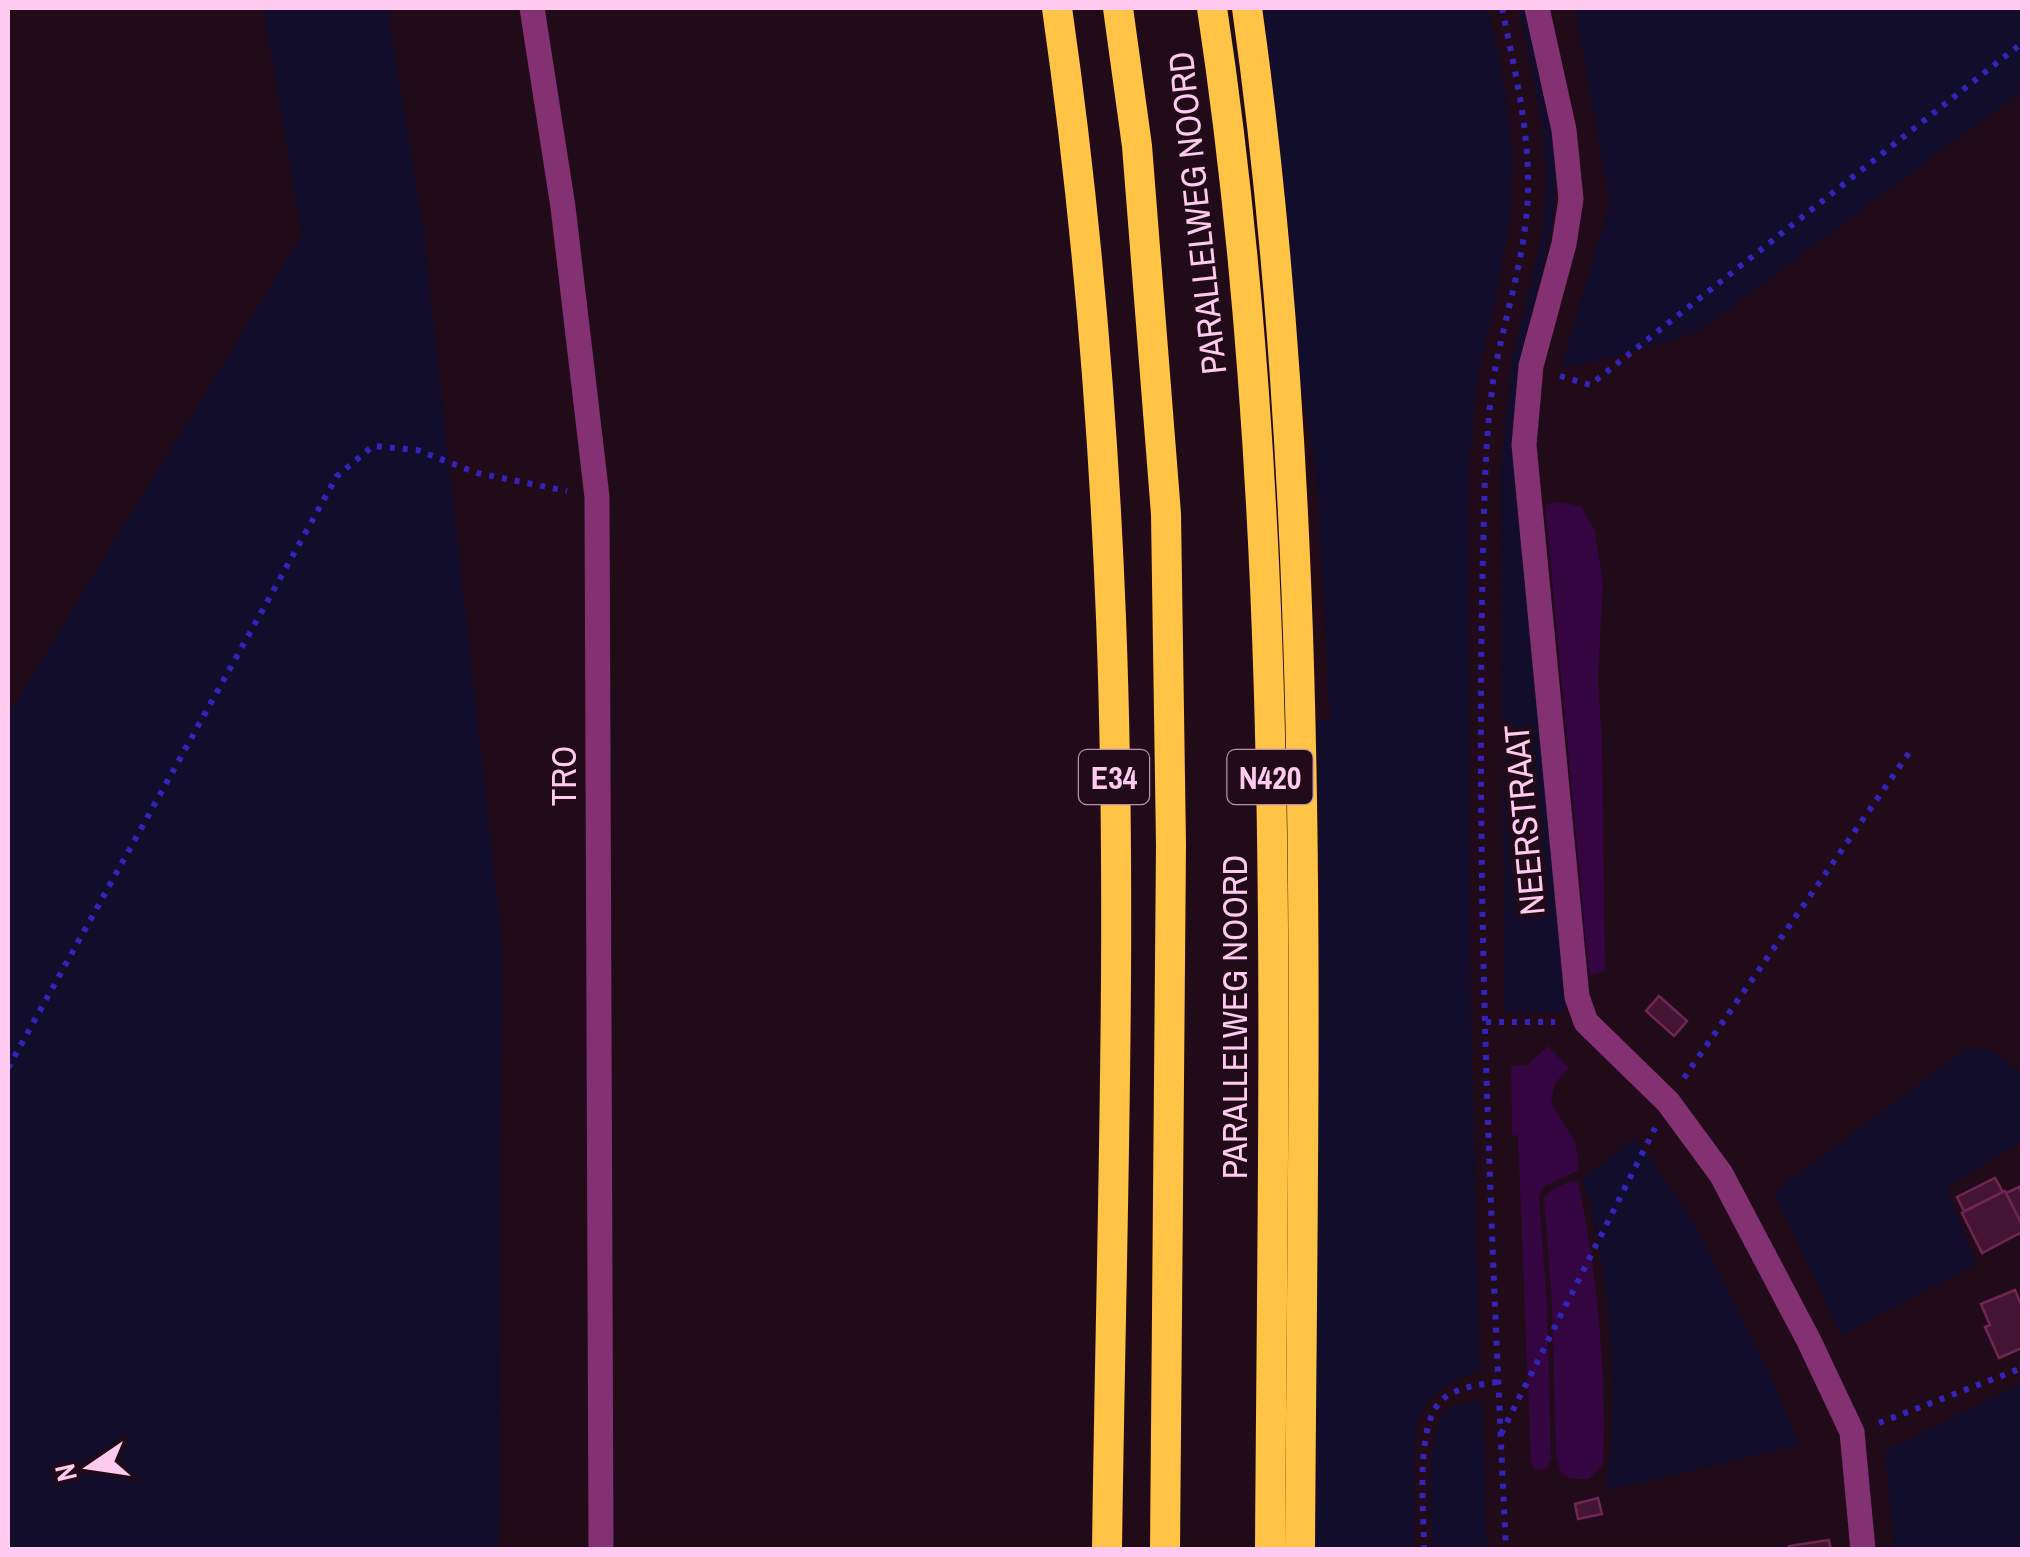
<svg xmlns="http://www.w3.org/2000/svg" width="2030" height="1557" font-family="'Archivo Narrow',sans-serif">
<style>
.green{fill:#110d2b}
.water{fill:#340540}
.building{fill:#431532;stroke:#712556;stroke-width:2.5}
.lines{fill:none;stroke-linecap:round;stroke-linejoin:round}
.path{stroke:#3223bb;stroke-width:6;stroke-dasharray:5 8;stroke-linecap:butt}
.minor{stroke:#843173;stroke-width:25}
.highway{stroke:#ffc445;stroke-width:30}
.labels{text-anchor:middle;dominant-baseline:central;stroke-width:10;stroke-linejoin:round;paint-order:stroke}
.shield{fill:#210b19;stroke:#bc91b0;stroke-width:2.5}
.shield-label{font-size:32px;font-weight:bold;fill:#ffcaf0}
.street-label{font-size:35px;fill:#ffcaf0;stroke:#210b19}
</style>
<rect width="100%" height="100%" fill="#210b19"/>
<g class="green">
<polygon points="263,8 387,8 423,226 502,942 499,1549 8,1549 8,715 302,235"/>
<path d="M1259 8H1488L1506 93 1512 151 1511 210 1501 274 1476 385 1468 478 1471 1017 1480 1370C1457 1379 1429 1391 1420 1416 1410 1448 1416 1514 1415 1549H1314L1320 871 1317 721 1330 719 1317 478 1297 362Z"/>
<path d="M1519 8H1529C1540 63 1559 124 1556 181 1554 244 1533 301 1520 362 1513 398 1514 432 1515 469L1566 1012 1504 1013 1501 469 1512 359 1543 230 1546 176 1542 125Z"/>
<polygon points="1575,8 2022,8 2022,91 1698,332 1602,360 1561,368 1610,203"/>
<polygon points="1969,1047 1994,1052 2022,1074 2022,1141 1947,1187 1976,1264 1841,1335 1774,1192"/>
<path d="M1636 1137 1693 1220 1770 1373 1799 1445 1605 1491C1621 1408 1610 1258 1582 1179Z"/>
<polygon points="2022,1383 2022,1549 1894,1549 1885,1451"/>
<path d="M1483 1401 1487 1549H1432C1432 1519 1424 1432 1446 1411 1455 1403 1471 1402 1483 1401Z"/>
</g>
<g class="water">
<polygon points="1558,502 1581,506 1595,531 1603,583 1598,679 1602,740 1605,971 1589,975 1545,505"/>
<polygon points="1548,1046 1569,1068 1555,1083 1551,1102 1576,1144 1579,1170 1545,1186 1539,1196 1547,1306 1551,1457 1547,1469 1535,1470 1531,1464 1518,1136 1512,1135 1511,1066 1527,1065"/>
<path d="M1571 1181 1578 1182C1597 1270 1607 1374 1603 1464L1589 1479H1571L1561 1473 1556 1455 1552 1305 1544 1197 1553 1189Z"/>
</g>
<g class="building">
<polygon points="1659,996 1687,1021 1674,1036 1646,1011"/>
<polygon points="1995,1178 2003,1192 1964,1211 1957,1197"/>
<polygon points="2019,1187 2022,1194 2022,1225 2006,1193"/>
<polygon points="2005,1191 2022,1225 2022,1232 1982,1253 1962,1213"/>
<polygon points="2015,1290 2022,1307 2022,1348 1999,1358 1985,1327 1990,1325 1981,1304"/>
<polygon points="1598,1498 1602,1514 1578,1519 1575,1504"/>
<polygon points="1829,1540 1831,1550 1789,1550 1789,1546"/>
</g>
<g class="lines">
<g class="path">
<path d="M1502 8C1513 63 1527 119 1528 176 1530 244 1506 309 1494 375 1487 421 1485 469 1484 515 1474 859 1490 1206 1506 1550"/>
<polyline points="1560,376 1590,385 2022,43"/>
<polyline points="1486,1022 1555,1022"/>
<polyline points="8,1068 337,476 373,446 417,450 477,473 567,491"/>
<polyline points="1684,1078 1911,750"/>
<polyline points="1879,1423 2022,1368"/>
<polyline points="1501,1434 1655,1128"/>
<path d="M1424 1550C1424 1513 1415 1429 1440 1402 1454 1387 1478 1385 1498 1382"/>
</g>
<g class="minor">
<polyline points="532,8 563,207 597,497 601,1550"/>
<polyline points="1537,8 1564,130 1571,199 1564,244 1531,366 1524,445 1577,997 1586,1022 1668,1102 1721,1174 1809,1341 1852,1432 1863,1550"/>
</g>
<g class="highway">
<path d="M1057 8C1086 210 1103 414 1111 618 1123 928 1111 1239 1107 1550"/>
<polyline points="1118,8 1137,146 1166,514 1171,845 1165,1550"/>
<path d="M1212 8C1289 517 1273 1036 1270 1550"/>
<path d="M1247 8C1319 518 1303 1036 1300 1550"/>
</g>
</g>
<g class="labels">
<g class="shield">
<rect x="1079" y="750" width="70" height="54" rx="8"/>
<rect x="1227.5" y="750" width="85" height="54" rx="8"/>
</g>
<g class="shield-label">
<text x="1114" y="777">E34</text>
<text x="1270" y="777">N420</text>
</g>
<g class="street-label">
<text transform="translate(1197 213) rotate(-96)">PARALLELWEG NOORD</text>
<text transform="translate(563 776) rotate(-90)">TRO</text>
<text transform="translate(1524 820) rotate(-95)">NEERSTRAAT</text>
<text transform="translate(1234 1017) rotate(-90)">PARALLELWEG NOORD</text>
</g>
</g>
<rect width="2030" height="1557" fill="none" stroke="#ffcaf0" stroke-width="20"/>
<g transform="translate(90 1467) rotate(257)" stroke="#210b19" stroke-width="8" paint-order="stroke">
<path d="M0-8L18 38L0 25L-18 38Z" fill="#ffcaf0"/>
<text y="-15" font-size="28" font-weight="bold" text-anchor="middle" fill="#ffcaf0">N</text>
</g>
</svg>
